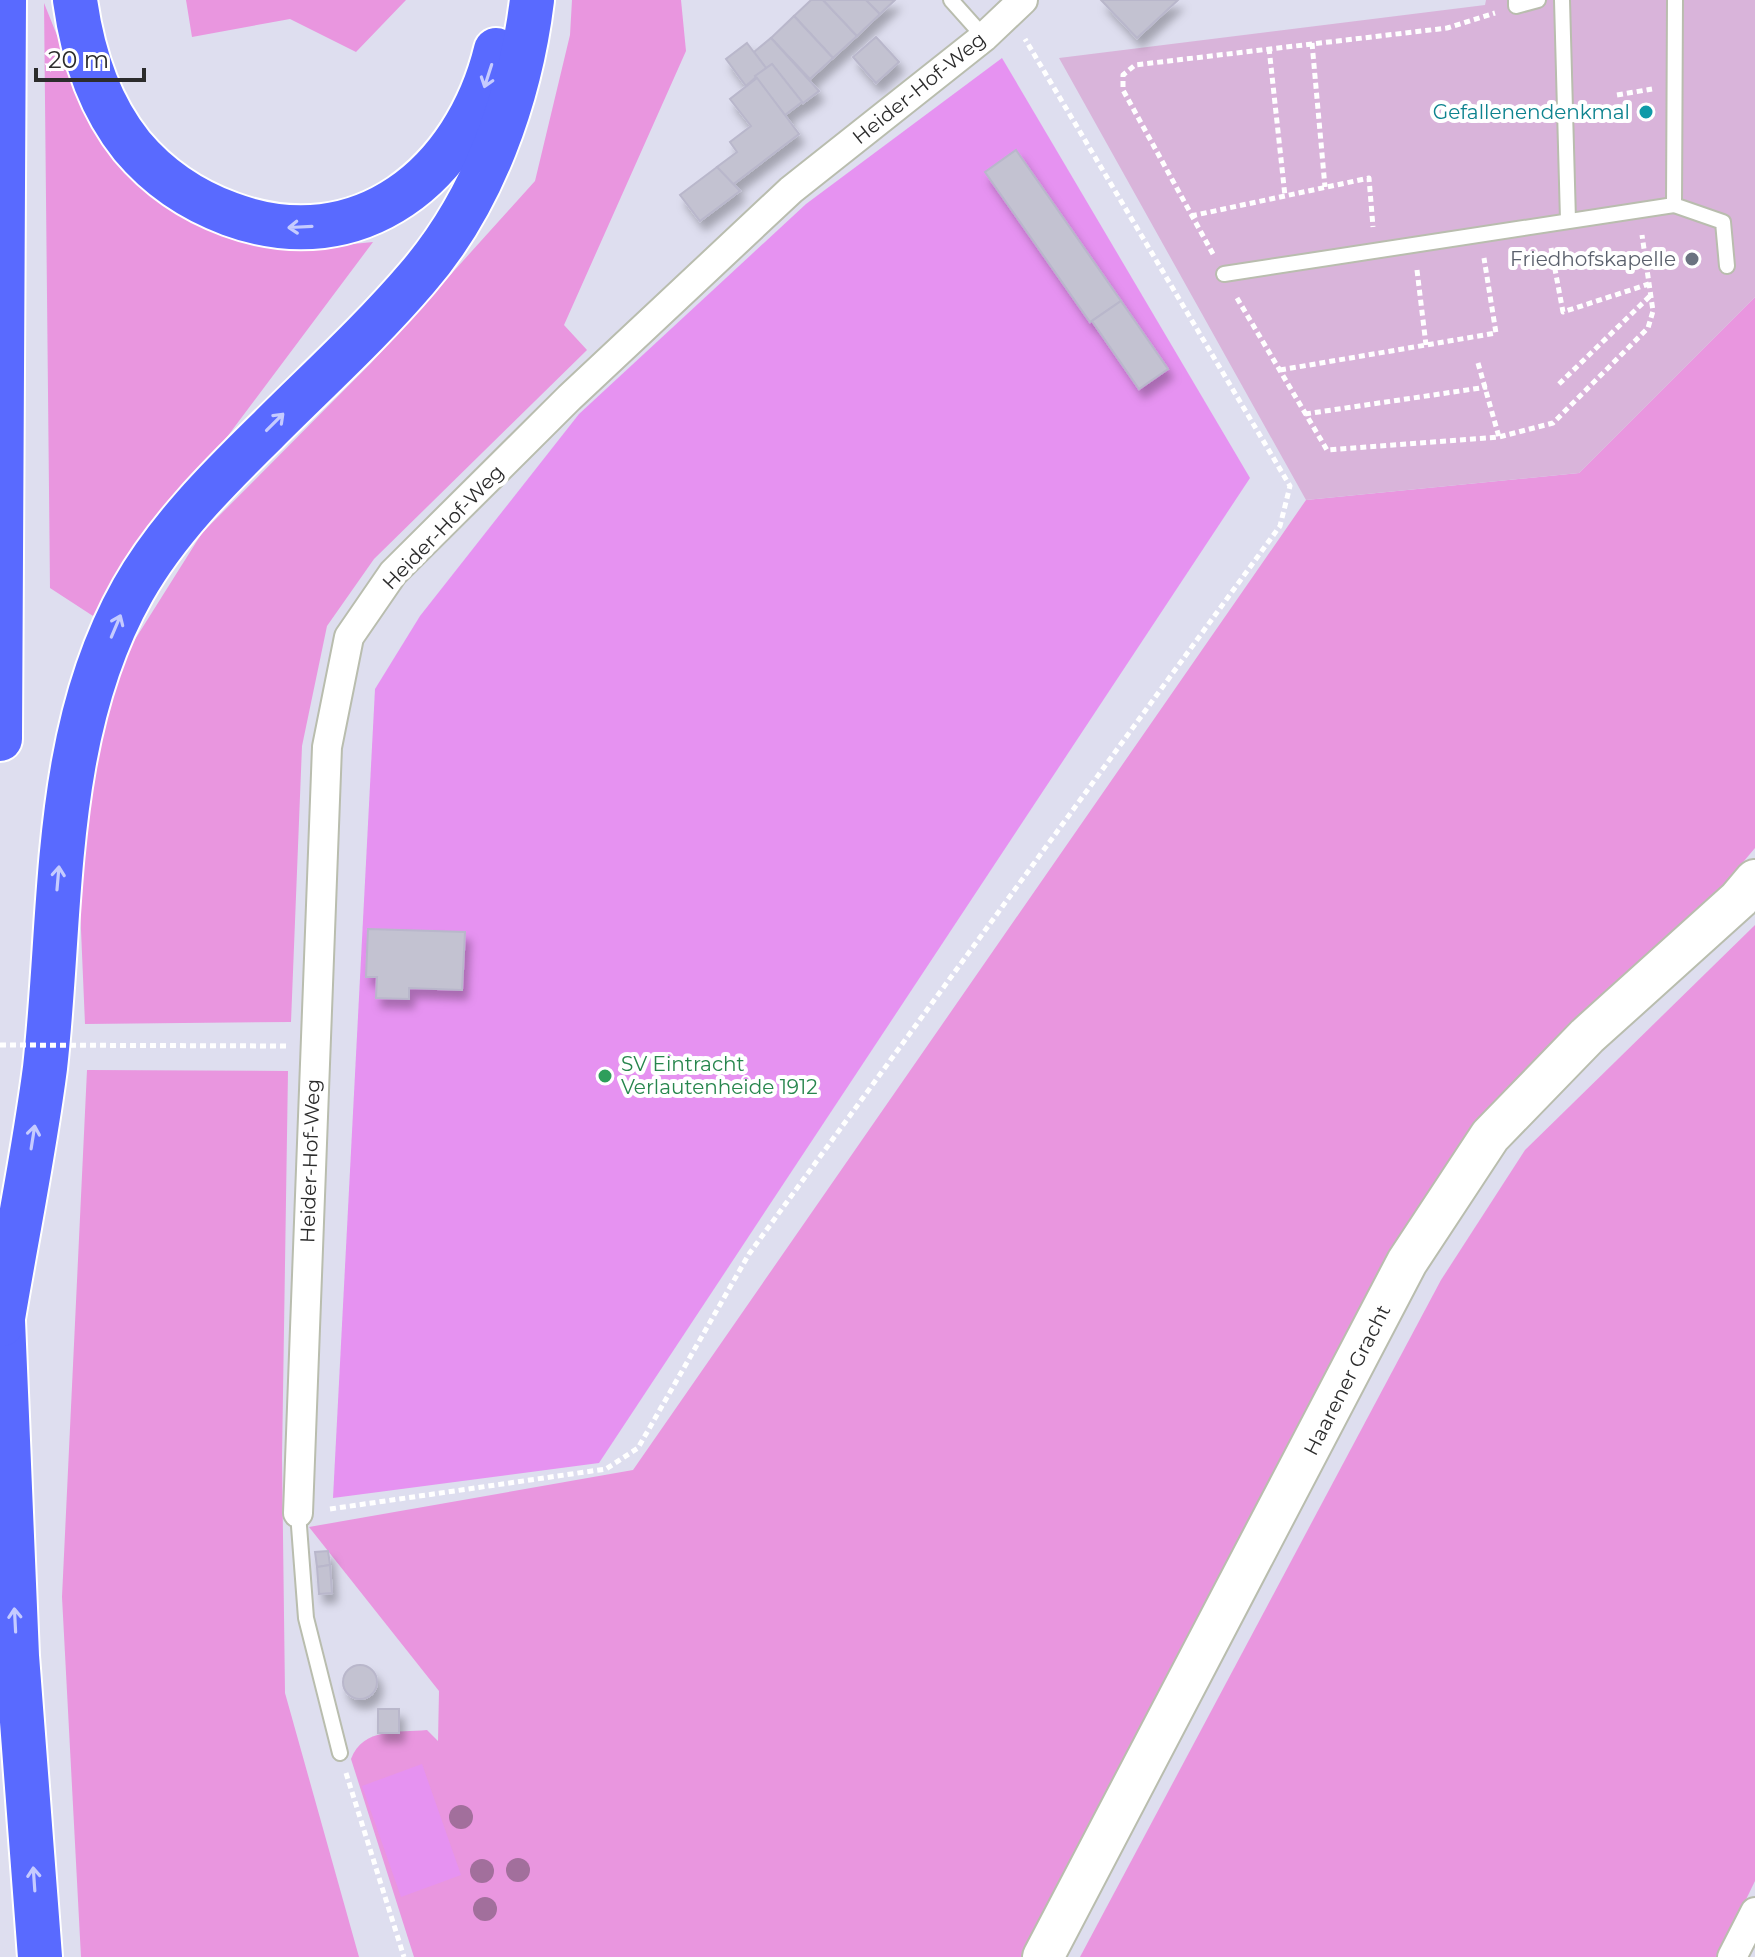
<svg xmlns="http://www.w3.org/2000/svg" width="1755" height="1957" font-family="Montserrat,sans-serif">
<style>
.green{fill:#e996df}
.cemetery{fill:#d9b4da}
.pitch{fill:#e692f1}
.building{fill:#c3c2d1;stroke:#b9b7cb;stroke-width:2;filter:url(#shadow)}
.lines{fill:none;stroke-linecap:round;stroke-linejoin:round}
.lane-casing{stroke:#b9bdae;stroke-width:18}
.street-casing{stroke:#b9bdae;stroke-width:32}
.secondary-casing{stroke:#b9bdae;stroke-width:44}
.highway-casing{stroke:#fff;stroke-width:48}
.path{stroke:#fff;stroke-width:5;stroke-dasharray:6 4;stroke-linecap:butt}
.lane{stroke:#fff;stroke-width:14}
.street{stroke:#fff;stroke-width:28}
.secondary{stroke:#fff;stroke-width:40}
.highway{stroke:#596aff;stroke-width:44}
.path-bridge{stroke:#fff;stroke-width:5;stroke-dasharray:6 4;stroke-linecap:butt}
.tree{fill:#a26f9c}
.oneway{stroke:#c5cbff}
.culture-dot{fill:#0f9aa8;stroke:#fff;stroke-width:3}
.worship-dot{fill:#6b7280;stroke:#fff;stroke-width:3}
.leisure-dot{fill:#2e9e5b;stroke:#fff;stroke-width:3}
.labels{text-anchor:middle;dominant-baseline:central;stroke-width:8;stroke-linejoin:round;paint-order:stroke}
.street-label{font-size:20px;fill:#2c2c2c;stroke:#fff}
.culture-label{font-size:20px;fill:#0d838f;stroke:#fff;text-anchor:end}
.worship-label{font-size:20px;fill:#5b616d;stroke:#fff;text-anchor:end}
.leisure-label{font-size:20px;fill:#27864d;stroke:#fff;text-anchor:start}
</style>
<defs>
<filter id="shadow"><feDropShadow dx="5" dy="9" stdDeviation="4" flood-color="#0004"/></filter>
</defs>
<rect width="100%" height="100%" fill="#dedeef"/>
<g class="green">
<polygon points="186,0 406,0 356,52 290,19 192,37"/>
<polygon points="572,0 681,0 686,51 564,325 587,350 374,559 327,626 302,746 291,1022 85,1024 77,836 117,668 202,533 371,363 535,181 570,35"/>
<polygon points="44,3 85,105 223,234 293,250 373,242 93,616 50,588"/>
<path d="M1755 297V848L1723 886 1574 1022 1391 1252 1022 1957H414L351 1759C363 1727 398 1733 427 1730L438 1741 439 1691 309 1527 633 1470 1306 500 1579 473Z"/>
<polygon points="1755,925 1755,1881 1718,1957 1080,1957 1441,1280 1525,1150"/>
<polygon points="87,1070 288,1071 282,1458 285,1693 359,1957 81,1957 62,1597"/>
</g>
<polygon class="cemetery" points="1486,0 1755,0 1755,297 1579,473 1306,500 1059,58 1485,5"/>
<g class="pitch">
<polygon points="1002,58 1250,478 599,1463 333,1498 375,689 420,616 579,414 806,204"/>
<polygon points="422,1764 461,1875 401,1897 362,1786"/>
</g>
<g class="building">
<polygon points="811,0 823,0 857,36 833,58 794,16"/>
<polygon points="823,0 866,0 880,14 857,36"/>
<polygon points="866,0 895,0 880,14"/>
<polygon points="1101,0 1178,0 1137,38"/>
<polygon points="794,16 833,58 810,79 771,38"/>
<polygon points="876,37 899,62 876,83 853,57"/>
<polygon points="771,38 819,91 803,103 772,64 766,68 754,52"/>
<polygon points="747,43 766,68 746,86 726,59"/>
<polygon points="772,64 802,102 785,115 755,76"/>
<polygon points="757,78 799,134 731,186 717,167 737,152 730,142 751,126 730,99"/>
<polygon points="1016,150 1121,301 1090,322 985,172"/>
<polygon points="717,167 740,191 700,221 680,195"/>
<polygon points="1121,301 1168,369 1139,389 1092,321"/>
<polygon points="368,929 465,932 462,990 409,988 409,999 376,998 377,977 366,977"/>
<polygon points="328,1551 330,1565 317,1567 315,1552"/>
<polygon points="330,1565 332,1593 319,1594 317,1567"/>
<circle cx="360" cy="1682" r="17"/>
<rect x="378" y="1709" width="21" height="24"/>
</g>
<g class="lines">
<defs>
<g id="lane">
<polyline points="951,0 984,37"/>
<polyline points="1516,0 1516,6 1538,0"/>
<polyline points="1562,0 1568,220"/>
<polyline points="1675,0 1674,205 1723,222 1727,266"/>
<polyline points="1224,274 1674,205"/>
<polyline points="298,1513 306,1618 340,1753"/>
</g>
<g id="street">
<polyline points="298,1513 327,747 349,637 393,573 569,398 791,190 984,37 1023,0"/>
<polyline points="1732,1957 1755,1912"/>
</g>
<polyline id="secondary" points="1043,1957 1407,1262 1490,1136 1587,1036 1739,899 1755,880"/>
<g id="highway">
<path d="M75 0C82 51 99 105 132 146 158 177 192 200 230 214 360 262 466 174 496 50"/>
<polyline points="0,739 4,0"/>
<polyline points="2,1297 17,1656 40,1957"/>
<path d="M2 1324C16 1239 34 1153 45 1068 63 908 51 735 133 590 167 530 218 479 267 431 317 381 371 332 417 278 483 202 520 98 532 0"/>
</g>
</defs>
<use href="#lane" class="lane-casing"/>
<use href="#street" class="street-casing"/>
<use href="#secondary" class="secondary-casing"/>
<use href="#highway" class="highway-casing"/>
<g class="path">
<polyline points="1312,43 1325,187"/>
<polyline points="1269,48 1285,196"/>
<polyline points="1617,95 1652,89"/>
<polyline points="1191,216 1369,178 1373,227"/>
<polyline points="1551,248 1563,312 1649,284"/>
<polyline points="1213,254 1123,90 1123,75 1135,65 1447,28 1495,13"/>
<polyline points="1417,270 1426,345"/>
<polyline points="1237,298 1327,450 1499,437 1553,423 1648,328 1653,311 1642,235"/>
<polyline points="1478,363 1499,437"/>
<polyline points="1280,370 1496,333 1484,258"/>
<polyline points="1559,384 1650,296"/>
<polyline points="1305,414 1487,387"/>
<polyline points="330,1509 606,1469 638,1448 749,1254 1280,526 1290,486 1025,39"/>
<polyline points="346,1773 404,1957"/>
</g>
<use href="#lane" class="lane"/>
<use href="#street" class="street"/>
<use href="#secondary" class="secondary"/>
<use href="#highway" class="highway"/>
<polyline class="path-bridge" points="0,1045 290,1046"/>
</g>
<g class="tree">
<circle cx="461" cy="1817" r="12"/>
<circle cx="518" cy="1870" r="12"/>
<circle cx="482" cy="1871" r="12"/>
<circle cx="485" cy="1909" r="12"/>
</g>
<defs><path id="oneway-shaft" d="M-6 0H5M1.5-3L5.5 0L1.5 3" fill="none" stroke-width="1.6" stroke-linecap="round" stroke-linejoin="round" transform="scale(2)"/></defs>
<g class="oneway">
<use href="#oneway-shaft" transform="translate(488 76) rotate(108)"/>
<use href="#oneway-shaft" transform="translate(300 227) rotate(177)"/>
<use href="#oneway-shaft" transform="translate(275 422) rotate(-45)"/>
<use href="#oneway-shaft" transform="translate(116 626) rotate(-67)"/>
<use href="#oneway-shaft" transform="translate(58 878) rotate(-85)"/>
<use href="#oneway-shaft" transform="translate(33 1137) rotate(-81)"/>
<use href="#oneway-shaft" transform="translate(15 1620) rotate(-93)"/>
<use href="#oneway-shaft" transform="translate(34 1879) rotate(-94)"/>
</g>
<circle class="culture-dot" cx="1646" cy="112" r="8"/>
<circle class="worship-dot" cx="1692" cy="259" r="8"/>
<circle class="leisure-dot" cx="605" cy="1076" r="8"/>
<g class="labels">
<g class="street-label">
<text transform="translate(919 88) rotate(-39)">Heider-Hof-Weg</text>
<text transform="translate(443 527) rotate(-46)">Heider-Hof-Weg</text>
<text transform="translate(310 1161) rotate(-88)">Heider-Hof-Weg</text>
<text transform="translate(1347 1380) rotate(-63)">Haarener Gracht</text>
</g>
<g class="culture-label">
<text x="1630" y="112">Gefallenendenkmal</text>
</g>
<g class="worship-label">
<text x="1676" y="259">Friedhofskapelle</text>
</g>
<g class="leisure-label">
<text x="621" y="1064">SV Eintracht<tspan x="621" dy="23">Verlautenheide 1912</tspan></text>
</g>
</g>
<path d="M36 68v12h108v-12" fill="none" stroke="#2c2c2c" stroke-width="4"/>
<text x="48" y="68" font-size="24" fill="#2c2c2c" stroke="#ffffff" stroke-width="6" paint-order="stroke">20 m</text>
</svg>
